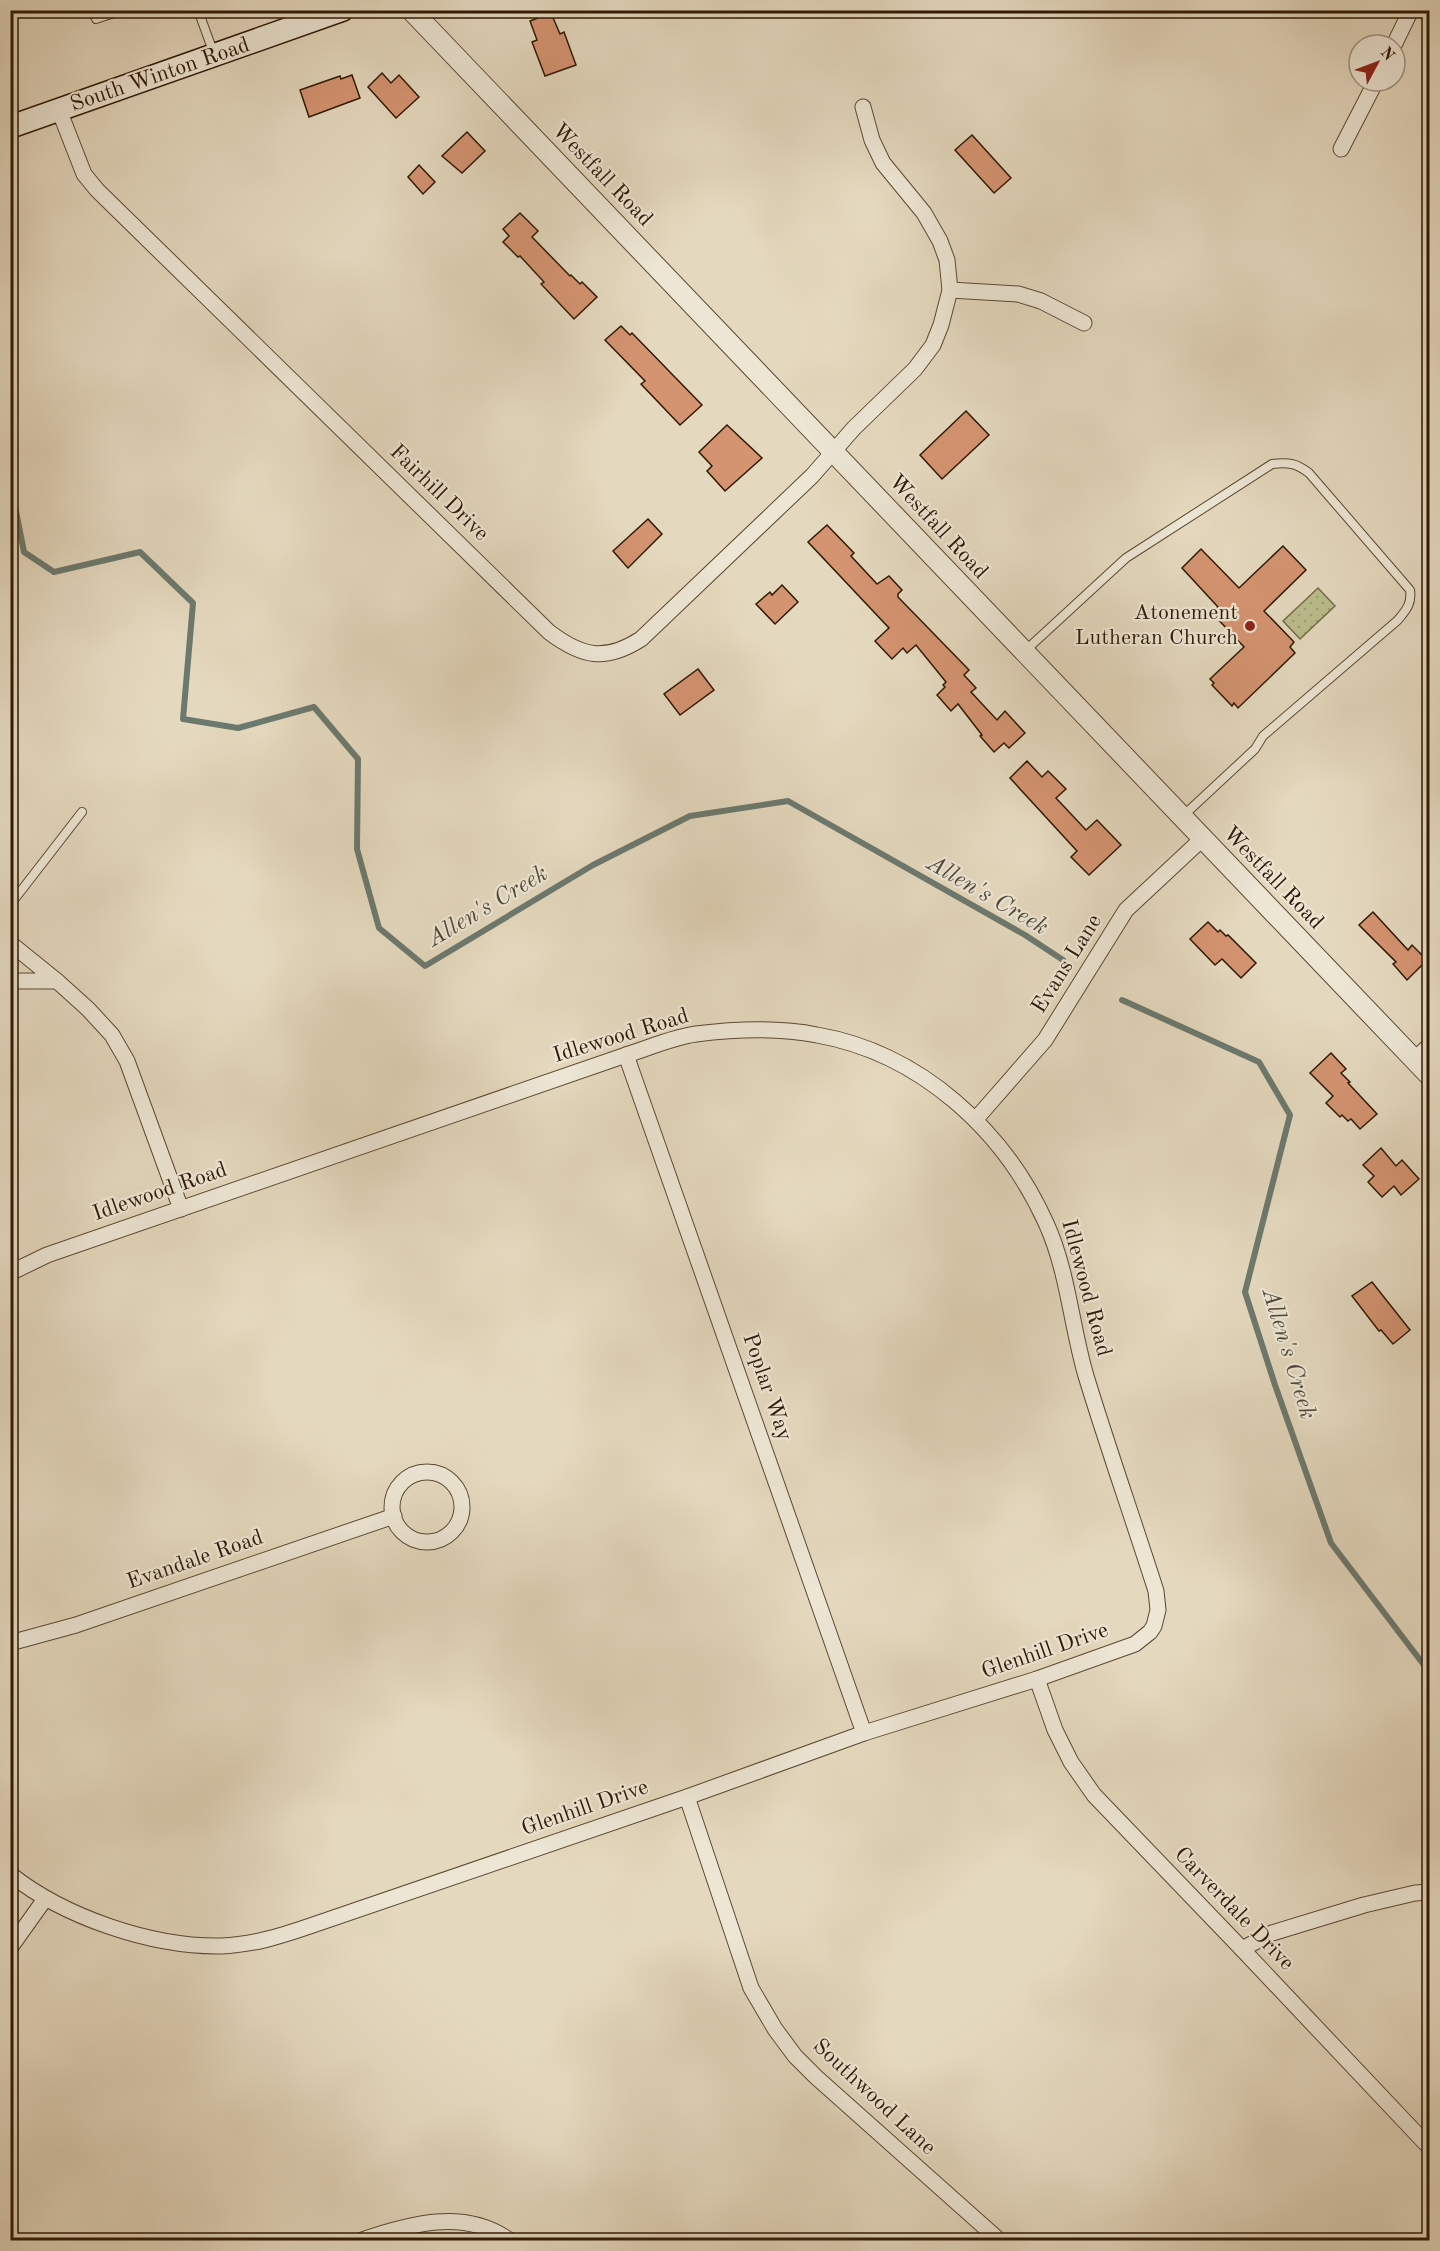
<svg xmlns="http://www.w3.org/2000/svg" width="1440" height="2251" font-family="'Old Standard TT',serif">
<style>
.park{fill:url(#park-dots);stroke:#746b48;stroke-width:1.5}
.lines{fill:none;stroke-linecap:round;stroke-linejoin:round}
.stream{stroke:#6c796e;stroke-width:6}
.building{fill:#d49371;stroke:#2f1904;stroke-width:1.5}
.service-casing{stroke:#5c4932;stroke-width:10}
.minor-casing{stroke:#5c4932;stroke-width:17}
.tertiary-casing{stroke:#5c4932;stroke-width:22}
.secondary-casing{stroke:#2f1904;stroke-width:25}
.service{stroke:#ede6d5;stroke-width:8}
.minor{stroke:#ede6d5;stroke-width:15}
.tertiary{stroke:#ede6d5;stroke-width:20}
.secondary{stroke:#ede6d5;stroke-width:22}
.poi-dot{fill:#8f2418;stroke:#ede6d5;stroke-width:2}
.labels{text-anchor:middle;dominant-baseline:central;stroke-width:4.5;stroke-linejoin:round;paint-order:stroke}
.street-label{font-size:22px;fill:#2f1904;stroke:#ede6d5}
.poi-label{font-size:22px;fill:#2f1904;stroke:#ede6d5;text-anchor:end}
.water-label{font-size:24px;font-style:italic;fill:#4e4939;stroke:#ede6d5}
</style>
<defs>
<pattern id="park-dots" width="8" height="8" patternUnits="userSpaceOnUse" patternTransform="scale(1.5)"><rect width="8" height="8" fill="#babd8d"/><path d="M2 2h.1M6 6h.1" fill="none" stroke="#a0a278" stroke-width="1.8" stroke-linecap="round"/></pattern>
</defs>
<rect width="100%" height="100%" fill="#e4d8be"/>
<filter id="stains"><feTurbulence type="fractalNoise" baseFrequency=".00333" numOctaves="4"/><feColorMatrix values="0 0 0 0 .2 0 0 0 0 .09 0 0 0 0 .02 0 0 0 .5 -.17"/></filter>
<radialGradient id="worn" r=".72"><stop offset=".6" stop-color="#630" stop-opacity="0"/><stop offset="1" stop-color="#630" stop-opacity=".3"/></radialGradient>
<polygon class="park" points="1318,588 1335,606 1300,639 1283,621"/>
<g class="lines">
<g class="stream">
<polyline points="10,495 14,501 24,552 54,572 140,552 193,603 183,719 238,728 314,707 358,759 357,849 379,928 425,966 593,865 690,816 788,801 1025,935 1063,960"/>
<polyline points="1122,1000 1259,1062 1290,1115 1245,1292 1275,1385 1331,1543 1430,1673"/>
</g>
</g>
<g class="building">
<polygon points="551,13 560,34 564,32 576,65 545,76 532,42 537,40 530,21"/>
<polygon points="382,73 391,83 399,75 419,97 396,118 368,87"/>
<polygon points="352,75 360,98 309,117 300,90 340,76 341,79"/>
<polygon points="467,132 485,151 462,173 442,156"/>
<polygon points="972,135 1011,178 994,193 955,150"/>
<polygon points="419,165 435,182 423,194 408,177"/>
<polygon points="520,213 538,231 532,237 570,276 571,275 580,284 582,282 597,297 574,319 541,284 544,282 520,256 518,257 503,242 509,236 503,229"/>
<polygon points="621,326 630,335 632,333 702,405 680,425 641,384 645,381 605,340"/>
<polygon points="966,411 989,435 942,479 920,455"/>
<polygon points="727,425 762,458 725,491 707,471 712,466 699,452"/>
<polygon points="648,519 662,534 628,568 613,551"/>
<polygon points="827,525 854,553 851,556 877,584 889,576 902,590 898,594 898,597 969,670 964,675 976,688 971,692 997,720 1005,711 1025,733 1009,748 1004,743 994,752 980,736 982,735 958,704 951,711 937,695 945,687 943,685 946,682 916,645 907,653 903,648 892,659 875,641 889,628 808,542"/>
<polygon points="1283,546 1306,570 1264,611 1294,642 1290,647 1295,653 1238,708 1234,703 1232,706 1212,685 1214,683 1210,679 1244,647 1212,613 1218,607 1182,568 1201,549 1239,588"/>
<polygon points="782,585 798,602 775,624 756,604 770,592 772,595"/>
<polygon points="698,669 714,690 680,715 664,694"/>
<polygon points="1027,761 1042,777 1048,771 1066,789 1056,798 1086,830 1097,820 1121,845 1089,875 1071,857 1077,851 1010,778"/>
<polygon points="1373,912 1408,950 1412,945 1427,960 1407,980 1393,964 1396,962 1359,925"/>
<polygon points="1208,922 1218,932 1220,930 1226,936 1228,935 1256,963 1241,978 1222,959 1215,965 1190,939"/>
<polygon points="1331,1053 1346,1069 1341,1073 1350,1082 1348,1083 1377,1114 1360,1129 1351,1119 1348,1121 1342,1115 1340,1117 1326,1103 1333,1096 1310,1073"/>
<polygon points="1381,1148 1396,1166 1402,1160 1419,1179 1401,1195 1394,1186 1382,1197 1368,1182 1374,1176 1363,1165"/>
<polygon points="1372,1282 1410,1330 1393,1344 1381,1330 1379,1331 1352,1296"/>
</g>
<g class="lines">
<defs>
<g id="service">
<polyline points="92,10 96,19 123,10"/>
<polyline points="198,10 214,54"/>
<path d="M1025 651 1126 558 1272 464C1288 462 1296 463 1309 473L1410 590C1412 604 1406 610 1398 620L1263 736 1255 749 1183 816"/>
<polyline points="10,905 82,812"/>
</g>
<g id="minor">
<polyline points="1394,45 1411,10"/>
<path d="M59 110 84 174 97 190 549 632C582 657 605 662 641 639L812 476 854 428 915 369 933 345 941 325 950 290 947 260 940 241 924 213 883 163 872 140 863 107"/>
<polyline points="1341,149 1376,81"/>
<polyline points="950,290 1018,294 1041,301 1084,323"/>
<polyline points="10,943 57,981 10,981"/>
<polyline points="57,981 88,1009 112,1035 127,1061 181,1209"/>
<polyline points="626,1055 864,1733"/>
<polyline points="1414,1060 1430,1045"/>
<polyline points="976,1119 1045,1040 1126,910 1202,839"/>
<path d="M10 1273 47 1255 626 1055C649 1048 673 1037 696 1034 736 1029 777 1027 817 1035 920 1053 1004 1130 1046 1223 1068 1271 1071 1325 1086 1376 1108 1448 1133 1519 1156 1591L1158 1610 1154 1626 1150 1632 1135 1644 1037 1679 864 1733 687 1797 310 1926C281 1936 252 1945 221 1946 151 1947 64 1917 10 1874"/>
<circle cx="427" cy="1507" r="35"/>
<polyline points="10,1643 76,1625 394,1516"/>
<polyline points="1037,1679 1055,1730 1071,1762 1094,1795 1242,1949 1430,2148"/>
<polyline points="687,1797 751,1988 775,2029 795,2056 816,2077 999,2240"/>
<polyline points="10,1948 45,1899"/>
<polyline points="1242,1949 1272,1933 1364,1905 1415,1893 1430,1892"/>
<path d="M362 2240C409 2224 464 2208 509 2240"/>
</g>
<polyline id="tertiary" points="411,10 1430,1076"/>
<polyline id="secondary" points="10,127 342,10"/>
</defs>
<use href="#service" class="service-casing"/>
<use href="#minor" class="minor-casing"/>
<use href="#tertiary" class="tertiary-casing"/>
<use href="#secondary" class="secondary-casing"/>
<use href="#service" class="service"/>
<use href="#minor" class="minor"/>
<use href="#tertiary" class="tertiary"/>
<use href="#secondary" class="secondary"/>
</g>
<circle class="poi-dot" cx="1250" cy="626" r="6"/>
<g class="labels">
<g class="street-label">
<text transform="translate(160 75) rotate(-19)">South Winton Road</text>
<text transform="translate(602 175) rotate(46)">Westfall Road</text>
<text transform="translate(439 493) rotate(44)">Fairhill Drive</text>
<text transform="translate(938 527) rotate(47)">Westfall Road</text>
<text transform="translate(1273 878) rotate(46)">Westfall Road</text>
<text transform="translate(1067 964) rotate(-58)">Evans Lane</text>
<text transform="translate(621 1036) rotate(-17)">Idlewood Road</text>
<text transform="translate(160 1192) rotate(-19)">Idlewood Road</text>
<text transform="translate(1086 1288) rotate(75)">Idlewood Road</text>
<text transform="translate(767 1387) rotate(71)">Poplar Way</text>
<text transform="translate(195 1560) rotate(-19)">Evandale Road</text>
<text transform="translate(1045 1651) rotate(-19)">Glenhill Drive</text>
<text transform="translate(585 1808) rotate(-19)">Glenhill Drive</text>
<text transform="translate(1234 1909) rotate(46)">Carverdale Drive</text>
<text transform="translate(874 2097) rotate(43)">Southwood Lane</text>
</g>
<g class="poi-label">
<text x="1238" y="613">Atonement<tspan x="1238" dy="25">Lutheran Church</tspan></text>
</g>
<g class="water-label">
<text transform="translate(987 896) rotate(30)">Allen's Creek</text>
<text transform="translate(488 907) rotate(-31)">Allen's Creek</text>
<text transform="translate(1288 1354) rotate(73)">Allen's Creek</text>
</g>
</g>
<rect width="1440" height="2251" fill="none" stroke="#e4d8be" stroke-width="36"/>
<rect x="12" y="12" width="1416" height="2227" fill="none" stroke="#2f1904" stroke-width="3"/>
<rect x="18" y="18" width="1404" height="2215" fill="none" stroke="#2f1904" stroke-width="1.5"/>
<g transform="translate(1377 63) rotate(49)"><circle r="28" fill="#ede6d5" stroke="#a19481" stroke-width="1.5"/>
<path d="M0-4.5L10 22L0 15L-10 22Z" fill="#8f2418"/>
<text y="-9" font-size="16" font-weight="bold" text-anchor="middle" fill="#2f1904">N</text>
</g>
<rect width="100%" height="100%" filter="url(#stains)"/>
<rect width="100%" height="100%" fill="url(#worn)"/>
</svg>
